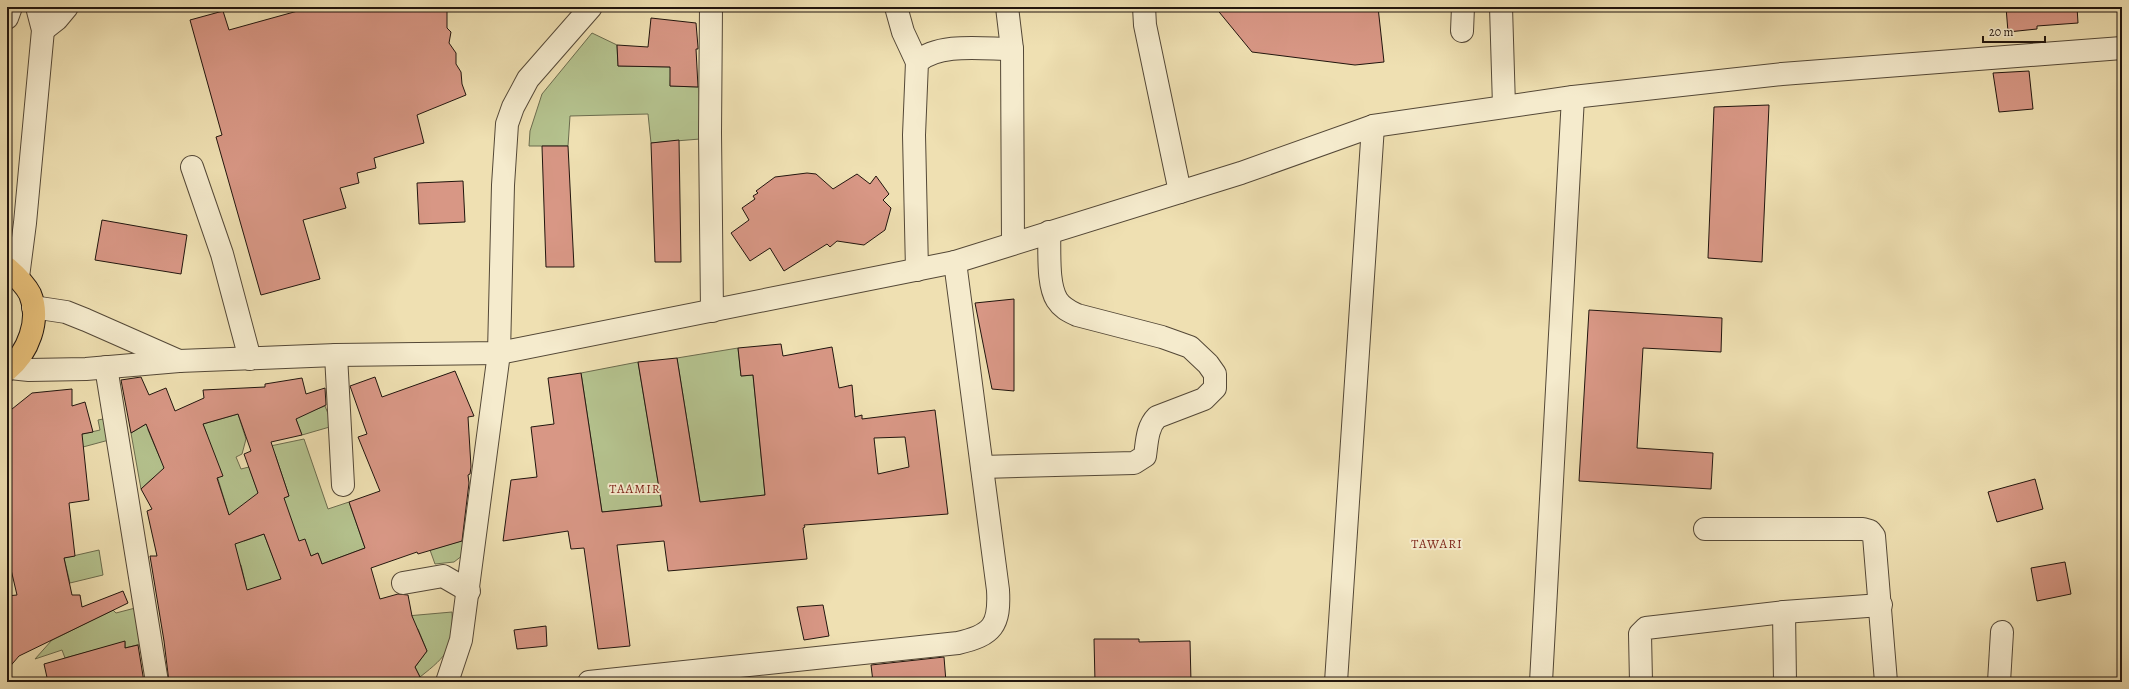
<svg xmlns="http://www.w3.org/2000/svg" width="2129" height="689" font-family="Alegreya,serif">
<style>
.green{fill:#b5c38f;stroke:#6b6c4e}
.building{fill:#d89785;stroke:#21150e;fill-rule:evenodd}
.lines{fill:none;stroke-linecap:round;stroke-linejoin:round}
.minor-casing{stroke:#544837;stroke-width:24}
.major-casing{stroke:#21150e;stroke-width:24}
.minor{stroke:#f5ebcd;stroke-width:22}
.major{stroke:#e8c079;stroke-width:22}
.labels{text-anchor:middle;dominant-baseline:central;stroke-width:4;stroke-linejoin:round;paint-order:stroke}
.neighbourhood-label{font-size:13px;letter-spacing:1px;fill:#7a1f14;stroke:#f5ebcd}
</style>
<rect width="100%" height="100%" fill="#efe0b2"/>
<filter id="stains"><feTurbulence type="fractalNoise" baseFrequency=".005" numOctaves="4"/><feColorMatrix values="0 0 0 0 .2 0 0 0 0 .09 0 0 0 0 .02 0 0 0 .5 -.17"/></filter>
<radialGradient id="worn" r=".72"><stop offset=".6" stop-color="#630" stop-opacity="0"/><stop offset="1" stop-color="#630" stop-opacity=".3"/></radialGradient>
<g class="green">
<polygon points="592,33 617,45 618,66 671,67 670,86 699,87 700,139 651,143 648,114 570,116 568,146 529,146 530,131 542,94"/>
<polygon points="738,348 741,376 753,375 765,495 700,502 677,358"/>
<polygon points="638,362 662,506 602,512 581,373"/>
<polygon points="325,406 333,426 302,435 295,417"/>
<polygon points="238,414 246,439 242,454 236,457 241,469 249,467 261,501 229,515 211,456 161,488 154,477 141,489 131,433 148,423 148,430 160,458 207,435 203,424"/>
<polygon points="103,419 109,440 83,447 74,436 100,430 98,420"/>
<polygon points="304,439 328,509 349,502 365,548 322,564 318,553 311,556 287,546 284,498 289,496 275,454 256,449"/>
<polygon points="236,519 244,541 264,534 279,573 283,579 210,630 246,586 241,565 231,567"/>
<polygon points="468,539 467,552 454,562 435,564 430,550"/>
<polygon points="99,550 103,575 70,583 64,558"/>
<polygon points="139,607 149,642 125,648 125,642 65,658 62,650 35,659 52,640 113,610 116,613"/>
<path d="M452 612C454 648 448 655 420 677L415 667 427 651 418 629 405 631 407 616Z"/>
</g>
<g class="building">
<polygon points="312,7 447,7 447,28 451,32 449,43 456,53 456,64 461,72 462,84 466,95 417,115 424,143 374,158 376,168 357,173 359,183 340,188 346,208 303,220 320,279 261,295 216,137 222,135 190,20 223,11 229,30"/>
<polygon points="1215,7 1378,7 1384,62 1355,65 1252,52"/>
<polygon points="2006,7 2077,7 2078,23 2037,26 2037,29 2008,32"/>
<polygon points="651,18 696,23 698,47 698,49 696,49 698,87 670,86 670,67 618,66 617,45 648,47"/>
<polygon points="2029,71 2033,109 1999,112 1993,73"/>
<polygon points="1769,105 1762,262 1708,258 1714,107"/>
<polygon points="679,140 681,262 655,262 651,143"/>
<polygon points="542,146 568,146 574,267 546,267"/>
<polygon points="807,173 816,174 833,189 857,174 870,184 876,176 889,194 883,200 891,208 885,230 864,245 837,241 830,247 827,244 784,271 770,248 750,261 731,233 749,220 742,208 755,199 753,196 758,193 756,191 775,177"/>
<polygon points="463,181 465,222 419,224 417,183"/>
<polygon points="102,220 187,235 181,274 95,260"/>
<polygon points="1014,299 1014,391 992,389 975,303"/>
<polygon points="1589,310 1722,318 1721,352 1643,348 1637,448 1713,453 1711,489 1579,481"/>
<path d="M781 344 783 356 832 347 839 388 852 385 855 417 862 415V419L935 410 948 514 804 525 805 527 803 528 807 559 668 571 664 541 617 545 630 646 598 649 584 548 571 549 568 531 503 541 511 480 537 477 531 427 554 424 548 378 581 373 602 512 662 506 638 362 677 358 700 502 765 495 753 375 741 376 738 348ZM905 437 909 467 878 474 874 438Z"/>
<path d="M455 371 474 416 468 417 471 467 470 474 468 475 469 483 462 541 418 554 417 552 371 568 380 599 398 594 408 595 412 616 427 651 415 667 420 677 411 682H169L164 641 150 556H157L147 511 152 509 141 489 164 468 146 424 131 433 121 380 141 377 149 395 166 388 175 411 204 398 203 390 265 387V384L302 378 306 394 325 388 326 405 296 419 302 435 271 442 289 496 284 498 299 541 305 539 311 556 318 553 322 564 365 548 349 502 380 491 358 437 367 434 350 386 375 377 382 397ZM238 414 251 451 244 454 258 493 229 515 217 478 223 476 203 424ZM264 534 281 579 247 590 235 544Z"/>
<polygon points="72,389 72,406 85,402 93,432 82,434 89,500 69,503 75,556 64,558 72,595 80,595 82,607 123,591 128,603 19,656 7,670 7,596 17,595 9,561 7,413 32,393"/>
<polygon points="2035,479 2043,509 1997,522 1988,492"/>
<polygon points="2065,562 2071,594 2037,601 2031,568"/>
<polygon points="823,605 829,636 804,640 797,607"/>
<polygon points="546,626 547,646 517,649 514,630"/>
<polygon points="1094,639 1139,639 1139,642 1190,641 1191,682 1095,682"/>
<polygon points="125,641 125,648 138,645 144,682 48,682 44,664"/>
<polygon points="944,657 946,682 873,682 871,665"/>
</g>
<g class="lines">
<defs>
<g id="minor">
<polyline points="711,7 710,133 712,311"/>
<polyline points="896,7 903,32 917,62"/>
<polyline points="1007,7 1012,49 1013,243"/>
<polyline points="1144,7 1145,25 1180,192"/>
<polyline points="1501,7 1504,106"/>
<polyline points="7,18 11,7"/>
<polyline points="43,30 57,19 67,7"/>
<polyline points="1462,31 1463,7"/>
<polyline points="192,167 222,254 250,359"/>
<path d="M917 270 914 135 917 62C939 42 984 49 1012 49"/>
<polyline points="18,277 25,223 43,30 37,7"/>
<polyline points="33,307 66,312 86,320 179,361"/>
<polyline points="336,355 343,485"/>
<polyline points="106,367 157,682"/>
<polyline points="10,368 29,370 86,369 179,361 336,355 499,353 955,262 1241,173 1373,126 1573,97 1782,74 2122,48"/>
<path d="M982 467 1134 463 1145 456C1147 442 1147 427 1157 417L1204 399 1215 388V374L1208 364 1190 347 1162 337 1077 315C1069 311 1062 308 1057 300 1047 284 1050 251 1049 232"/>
<polyline points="1705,529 1863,529 1870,531 1874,536 1886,682"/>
<polyline points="403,583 443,576 469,591"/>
<polyline points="1784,612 1785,682"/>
<polyline points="447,682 461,640 499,353 503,185 507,124 513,107 528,79 591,7"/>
<path d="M589 682 958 643C993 635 1000 625 998 590L955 262"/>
<polyline points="1336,682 1373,126"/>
<polyline points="1541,682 1573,97"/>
<polyline points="1641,682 1640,634 1646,628 1784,612 1881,605"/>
<polyline points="1999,682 2002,632"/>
</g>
<path id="major" d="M7 268C15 275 25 284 30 294 41 320 28 353 7 370"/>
</defs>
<use href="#minor" class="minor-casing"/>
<use href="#major" class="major-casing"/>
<use href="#minor" class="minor"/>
<use href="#major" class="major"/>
</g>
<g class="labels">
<g class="neighbourhood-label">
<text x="635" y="488">TAAMIR</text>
<text x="1437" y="543">TAWARI</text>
</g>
</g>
<rect width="2129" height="689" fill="none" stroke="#efe0b2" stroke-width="24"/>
<rect x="8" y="8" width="2113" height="673" fill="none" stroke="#21150e" stroke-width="2"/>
<rect x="12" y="12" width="2105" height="665" fill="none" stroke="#21150e"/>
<path d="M1983 36v6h62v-6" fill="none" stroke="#21150e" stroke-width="2"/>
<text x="1989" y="36" font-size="12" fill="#21150e" stroke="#f5ebcd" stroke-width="3" paint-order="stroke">20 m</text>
<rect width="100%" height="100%" filter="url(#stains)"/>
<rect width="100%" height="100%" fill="url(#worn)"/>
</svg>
